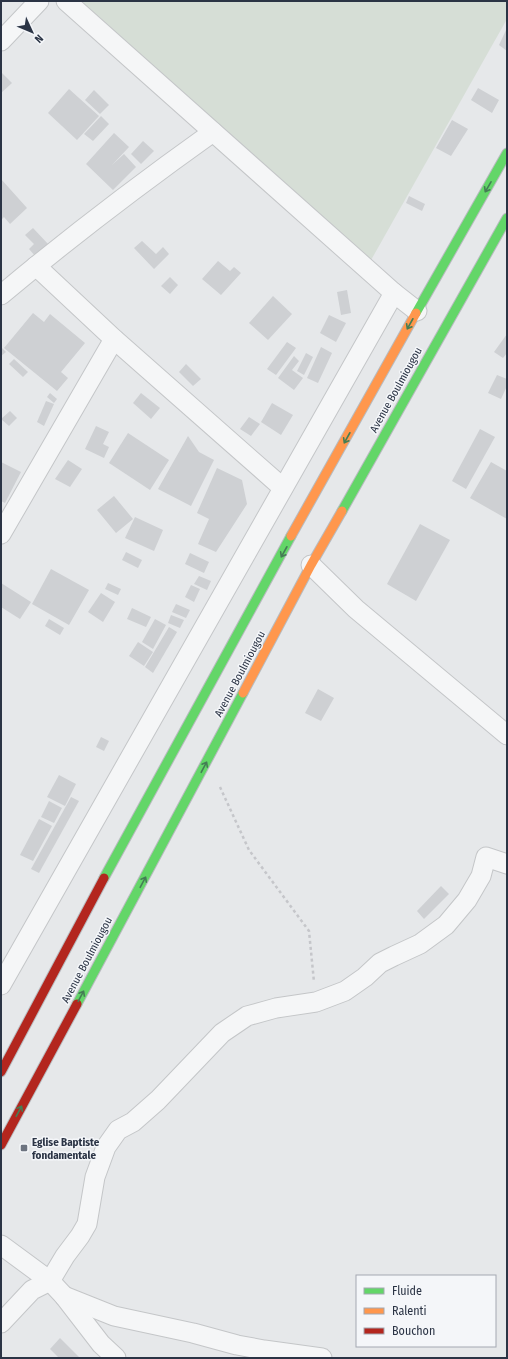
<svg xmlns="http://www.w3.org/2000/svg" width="508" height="1359" font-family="'Fira Sans Condensed',sans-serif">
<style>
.green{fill:#d6ded6}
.building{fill:#ced0d3}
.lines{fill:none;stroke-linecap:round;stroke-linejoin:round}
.street-casing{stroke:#c4c6c8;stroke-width:21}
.fast-casing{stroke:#b8bbbf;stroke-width:11}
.slow-casing{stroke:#b8bbbf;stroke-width:11}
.jam-casing{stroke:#b8bbbf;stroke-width:11}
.path{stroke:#c5c6ca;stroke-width:2.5;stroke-dasharray:3 3;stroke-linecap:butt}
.street{stroke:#f5f6f7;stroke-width:19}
.fast{stroke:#63d668;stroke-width:9}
.slow{stroke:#ff974d;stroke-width:9}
.jam{stroke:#b3261e;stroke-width:9}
.oneway{stroke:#447d55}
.poi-dot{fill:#6c737f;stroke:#f4f6f9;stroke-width:1.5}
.labels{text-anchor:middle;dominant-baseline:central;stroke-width:3;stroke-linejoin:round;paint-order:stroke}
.street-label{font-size:11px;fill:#2b3445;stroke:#f4f6f9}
.poi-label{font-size:11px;font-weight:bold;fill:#2b3445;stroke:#f4f6f9;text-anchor:start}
</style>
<rect width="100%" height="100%" fill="#e6e8ea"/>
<polygon class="green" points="66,1 507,1 507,19 366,269"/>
<g class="building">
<polygon points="507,28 507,51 499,45"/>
<polygon points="1,72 12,83 1,93"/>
<polygon points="478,88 499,100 492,113 471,100"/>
<polygon points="69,89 99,116 77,140 48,113"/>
<polygon points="94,90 109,105 100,114 85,100"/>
<polygon points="101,116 109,124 93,141 84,134"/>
<polygon points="452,120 468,129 451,156 436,148"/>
<polygon points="114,133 129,147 112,165 124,154 136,167 113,190 86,164"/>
<polygon points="143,141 154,151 141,164 131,154"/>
<polygon points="1,179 27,208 10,224 4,217 1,220"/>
<polygon points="409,196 425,204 422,211 406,203"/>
<polygon points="33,228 49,245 36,257 29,249 34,244 25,235"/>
<polygon points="142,241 156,254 163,247 169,254 154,269 134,248"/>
<polygon points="218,261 230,271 234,267 241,273 221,295 202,279"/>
<polygon points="170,277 178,285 170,294 161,286"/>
<polygon points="347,290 351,313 341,315 337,292"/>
<polygon points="273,296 292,314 268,340 249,323"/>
<polygon points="33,313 44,322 50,314 85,343 61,372 68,378 57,391 4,348"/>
<polygon points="329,315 346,323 336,342 320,333"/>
<polygon points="507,334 507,353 503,358 494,352"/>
<polygon points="287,342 296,348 276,375 267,369"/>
<polygon points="1,347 6,352 1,356"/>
<polygon points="321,347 332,353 318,383 307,378"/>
<polygon points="306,353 313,357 304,375 297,371"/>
<polygon points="294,356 299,361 292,370 303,378 294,390 278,378"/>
<polygon points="14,359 28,372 23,377 9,364"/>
<polygon points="186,364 201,379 193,386 179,372"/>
<polygon points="497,375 507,379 507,386 501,399 488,393"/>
<polygon points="50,393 57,399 54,403 47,397"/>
<polygon points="141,393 160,408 151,419 133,403"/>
<polygon points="46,401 54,404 44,426 37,422"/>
<polygon points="272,403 293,415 281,435 261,422"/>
<polygon points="10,411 17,418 9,426 1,419"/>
<polygon points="249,417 260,424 251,436 240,429"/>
<polygon points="96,426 109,432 103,444 109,447 104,458 85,449"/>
<polygon points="480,429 495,437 466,489 452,481"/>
<polygon points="128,433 169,460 150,490 109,463"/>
<polygon points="188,436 199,452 214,460 191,506 158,489"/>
<polygon points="68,460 82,469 70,487 55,479"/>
<polygon points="1,462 21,472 5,503 1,501"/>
<polygon points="491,462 507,471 507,519 470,498"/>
<polygon points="217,468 242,480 247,504 216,552 198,544 209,519 197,513"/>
<polygon points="114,496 133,519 116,533 97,510"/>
<polygon points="135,517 163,530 154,551 125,538"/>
<polygon points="420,524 450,540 416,601 387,584"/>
<polygon points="126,552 142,560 138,568 122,560"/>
<polygon points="190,553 209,562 204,573 185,564"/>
<polygon points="51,569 89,590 69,625 32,604"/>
<polygon points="199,576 211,581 207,590 194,584"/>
<polygon points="1,583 31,602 20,619 1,607"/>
<polygon points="108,583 121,589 118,595 105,589"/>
<polygon points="191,585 200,589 194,602 185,597"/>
<polygon points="101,593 115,602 103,622 88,612"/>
<polygon points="176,604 190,610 186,618 172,612"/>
<polygon points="132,608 151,617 146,627 127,619"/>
<polygon points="171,615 184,620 180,628 168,623"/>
<polygon points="49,619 64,628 60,635 45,626"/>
<polygon points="155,619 166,625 153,649 142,642"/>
<polygon points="169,627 177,632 153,673 145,667"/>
<polygon points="138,642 153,652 144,666 129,656"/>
<polygon points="318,689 334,698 321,721 305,713"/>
<polygon points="101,737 109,741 104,751 96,747"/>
<polygon points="59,775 76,784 65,806 47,797"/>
<polygon points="71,797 79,801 39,873 31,869"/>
<polygon points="49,801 62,808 54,823 41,817"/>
<polygon points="39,819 52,826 33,861 20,855"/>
<polygon points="441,886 449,894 424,919 417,911"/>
<polygon points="60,1338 80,1358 59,1358 50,1349"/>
</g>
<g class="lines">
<defs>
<g id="street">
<polyline points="66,1 394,293 417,311"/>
<polyline points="1,41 39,1"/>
<polyline points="36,266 114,339 283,488"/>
<path d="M1 295C69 238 140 184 213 132"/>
<polyline points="1,534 114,339"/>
<polyline points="311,565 356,609 507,735"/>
<polyline points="1,985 394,293"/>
<polyline points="1,1245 50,1281 64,1296 101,1344 116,1358"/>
<polyline points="64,1296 114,1316 193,1333 237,1345 264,1350 322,1358"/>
<polyline points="1,1323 32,1290 50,1281 65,1256 80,1236 87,1224 95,1177 106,1147 118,1130 133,1122 158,1100 222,1033 247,1016 276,1008 316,1002 345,991 365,977 380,963 394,956 420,944 446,925 467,900 481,876 486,857 507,864"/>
</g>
<g id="fast">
<polyline points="416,313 507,153"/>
<polyline points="342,511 507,218"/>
<polyline points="104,878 291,536"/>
<polyline points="77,1004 243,693"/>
</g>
<g id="slow">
<polyline points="291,536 416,313"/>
<polyline points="243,693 311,565 342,511"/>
</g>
<g id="jam">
<polyline points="1,1072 104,878"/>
<polyline points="1,1145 77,1004"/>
</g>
</defs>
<use href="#street" class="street-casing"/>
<use href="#fast" class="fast-casing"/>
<use href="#slow" class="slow-casing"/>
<use href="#jam" class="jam-casing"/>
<polyline class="path" points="220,787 249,850 309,931 314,982"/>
<use href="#street" class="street"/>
<use href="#fast" class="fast"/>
<use href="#slow" class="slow"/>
<use href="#jam" class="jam"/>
</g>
<defs><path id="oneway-shaft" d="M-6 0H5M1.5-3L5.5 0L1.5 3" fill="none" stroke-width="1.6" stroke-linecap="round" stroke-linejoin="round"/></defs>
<g class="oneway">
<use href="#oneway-shaft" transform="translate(488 187) rotate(120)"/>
<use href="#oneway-shaft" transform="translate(410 324) rotate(119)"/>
<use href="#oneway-shaft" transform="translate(347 438) rotate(119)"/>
<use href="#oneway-shaft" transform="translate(284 552) rotate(119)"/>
<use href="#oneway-shaft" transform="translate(204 767) rotate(-62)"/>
<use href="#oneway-shaft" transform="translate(143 882) rotate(-62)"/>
<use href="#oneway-shaft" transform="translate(81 996) rotate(-62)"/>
<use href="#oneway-shaft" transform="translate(19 1111) rotate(-62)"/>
</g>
<rect class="poi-dot" x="20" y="1144" width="8" height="8" rx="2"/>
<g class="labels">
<g class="street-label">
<text transform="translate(396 390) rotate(-61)">Avenue Boulmiougou</text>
<text transform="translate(240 674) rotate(-62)">Avenue Boulmiougou</text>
<text transform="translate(87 960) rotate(-62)">Avenue Boulmiougou</text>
</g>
<g class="poi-label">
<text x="32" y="1142">Eglise Baptiste<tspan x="32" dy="13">fondamentale</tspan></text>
</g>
</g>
<rect width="508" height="1359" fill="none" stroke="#2b3445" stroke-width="4"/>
<rect x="356" y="1275" width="140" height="72" fill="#f4f6f9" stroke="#a4a8b1"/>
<rect x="364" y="1288" width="20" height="6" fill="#63d668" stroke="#a4a8b1"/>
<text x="392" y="1295" font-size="12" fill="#2b3445">Fluide</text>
<rect x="364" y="1308" width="20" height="6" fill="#ff974d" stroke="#a4a8b1"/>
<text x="392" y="1315" font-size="12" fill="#2b3445">Ralenti</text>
<rect x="364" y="1328" width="20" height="6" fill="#b3261e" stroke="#a4a8b1"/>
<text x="392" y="1335" font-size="12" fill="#2b3445">Bouchon</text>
<g transform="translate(32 32) rotate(134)" stroke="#f4f6f9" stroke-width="3" paint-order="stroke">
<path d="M0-3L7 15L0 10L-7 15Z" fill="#2b3445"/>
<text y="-6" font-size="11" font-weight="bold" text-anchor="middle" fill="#2b3445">N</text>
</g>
</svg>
